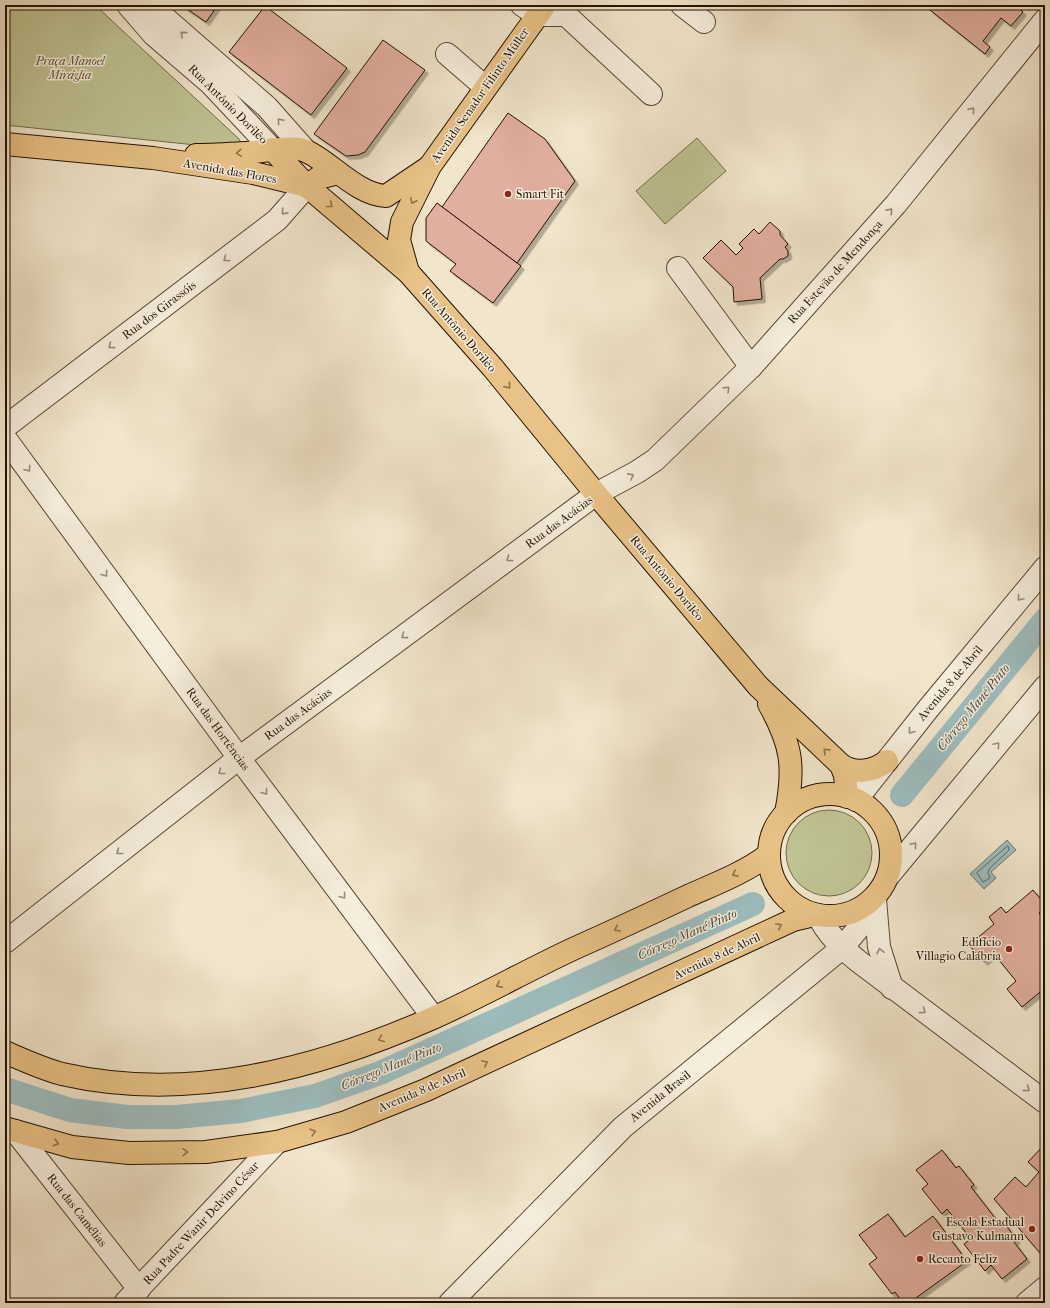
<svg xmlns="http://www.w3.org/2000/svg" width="1050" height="1308" font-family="'IM FELL French Canon',serif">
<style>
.green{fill:#c0c393;stroke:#726a4a}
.water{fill:#9dbdbf;stroke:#6d7873}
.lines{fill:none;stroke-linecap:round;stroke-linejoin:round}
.shore{stroke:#606760;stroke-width:1}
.canal{stroke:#9dbdbf;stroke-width:24}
.building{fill:#e1af9f;stroke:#241100;filter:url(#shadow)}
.minor-casing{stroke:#574633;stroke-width:24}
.major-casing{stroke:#241100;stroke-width:24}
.minor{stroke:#f6eedd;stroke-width:22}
.major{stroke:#e8c286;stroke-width:22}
.oneway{stroke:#988b7a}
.oneway2{stroke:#90724a}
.poi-dot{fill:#8f2418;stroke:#f6eedd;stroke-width:1.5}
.labels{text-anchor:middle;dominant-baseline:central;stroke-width:3;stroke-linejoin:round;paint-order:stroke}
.park-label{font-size:12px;font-style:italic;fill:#5b4f33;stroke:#f6eedd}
.street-label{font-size:12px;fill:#241100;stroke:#f6eedd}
.poi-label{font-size:12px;fill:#241100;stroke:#f6eedd;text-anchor:start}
.water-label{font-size:13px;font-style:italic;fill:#4e4d43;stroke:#f6eedd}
</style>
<defs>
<filter id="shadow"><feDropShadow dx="3.5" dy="3.5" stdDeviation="0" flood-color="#0004"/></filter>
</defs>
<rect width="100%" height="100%" fill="#f1e5cb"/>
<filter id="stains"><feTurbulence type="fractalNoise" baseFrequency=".005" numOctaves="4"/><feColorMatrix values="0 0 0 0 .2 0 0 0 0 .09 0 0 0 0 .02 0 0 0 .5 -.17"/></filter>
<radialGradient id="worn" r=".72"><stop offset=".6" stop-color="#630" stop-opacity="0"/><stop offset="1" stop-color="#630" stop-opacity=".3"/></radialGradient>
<g class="green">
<polygon points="5,5 95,5 239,139 241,143 234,149 5,125"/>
<polygon points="697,138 726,171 665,224 636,191"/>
<circle cx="829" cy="853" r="43"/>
</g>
<polygon class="water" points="1007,840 1016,850 991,872 996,878 984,889 970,874"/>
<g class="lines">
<polygon class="shore" points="1008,846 1009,850 989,869 988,873 990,878 983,882 977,873"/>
<g class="canal">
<polyline points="902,795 1045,620"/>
<polyline points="5,1089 70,1110 127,1117 176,1117 241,1111 315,1096 380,1073 753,904"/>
</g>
</g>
<g class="building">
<polygon points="181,5 218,5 206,22"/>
<polygon points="934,5 999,5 1001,7 1003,5 1015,5 1023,12 1011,26 1001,18 983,41 990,47 985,54 930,10"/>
<polygon points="265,6 347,68 311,115 229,52"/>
<polygon points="383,40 425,70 365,152 358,155 346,156 314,134"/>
<polygon points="508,113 545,139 575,181 517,263 442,207"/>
<polygon points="437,203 521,266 493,303 450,271 456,264 426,241 426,218"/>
<polygon points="770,222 780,231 780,235 788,244 785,247 788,251 788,256 783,259 780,259 760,278 762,299 734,302 733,287 703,258 721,240 736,255 743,248 739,244 754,229 759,234"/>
<polygon points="1033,890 1045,904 1045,908 1039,913 1045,920 1045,988 1022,1007 1007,989 1016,981 994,954 984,962 969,945 994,924 989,917 1001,907 1006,913"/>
<polygon points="1045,1144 1045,1259 994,1199 1015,1177 1026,1187 1039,1172 1028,1162"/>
<polygon points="942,1150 956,1168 959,1166 974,1185 971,1187 999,1223 1002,1220 1017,1240 1014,1242 1027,1259 1002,1279 991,1265 985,1271 964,1244 971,1239 947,1209 942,1214 922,1189 928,1184 916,1170"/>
<polygon points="888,1214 905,1237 933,1216 967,1261 909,1303 903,1303 895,1292 892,1294 869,1264 877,1258 859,1235"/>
</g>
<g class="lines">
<defs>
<g id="minor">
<polyline points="128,5 154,35 211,84 272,149"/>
<polyline points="146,5 165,18 267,107 305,150"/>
<polyline points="522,5 537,15 566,15 651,94"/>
<polyline points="682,5 704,22"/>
<polyline points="447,54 485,87"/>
<polyline points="678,268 751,367"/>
<polyline points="5,427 277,220 307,186"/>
<polyline points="5,438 239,758 433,1017"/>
<polyline points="856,800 928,709 1045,568"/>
<polyline points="889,875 1045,687"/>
<polyline points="875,899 879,947 892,988"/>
<path d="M818 915C827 934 842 948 858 961L1045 1102"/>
<polyline points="5,942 239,758 596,494 637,472 655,460 751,367 896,204 1045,20"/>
<polyline points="15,1131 139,1289"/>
<polyline points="125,1303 277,1142"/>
<polyline points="450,1303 623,1127 842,948 862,924 875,897"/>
<polyline points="1027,1303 1045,1288"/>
</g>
<g id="major">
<polyline points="5,144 153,158 253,173 307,186 318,178 338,173"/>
<polyline points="272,149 307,186 408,272 493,368 596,494 758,686 841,765 845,775 847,797"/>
<path d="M196 155C212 155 229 154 245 153 260 152 293 145 306 151 332 163 356 194 386 196L429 167"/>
<polyline points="408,272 399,240 402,222 430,166 545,5"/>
<path d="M769 704C792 745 795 767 786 813"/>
<path d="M841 765C856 775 874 771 887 761"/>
<circle cx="830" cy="855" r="61"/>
<path d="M5 1052C23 1060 43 1069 62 1074 189 1103 317 1069 433 1018 480 997 526 971 573 949 611 932 650 914 688 896 715 884 744 873 768 855"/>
<polyline points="5,1128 72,1147 129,1153 206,1152 277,1142 346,1122 426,1090 793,920 814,915"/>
</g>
</defs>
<use href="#minor" class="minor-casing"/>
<use href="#major" class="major-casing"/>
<use href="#minor" class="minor"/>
<use href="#major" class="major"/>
</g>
<defs><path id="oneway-chevron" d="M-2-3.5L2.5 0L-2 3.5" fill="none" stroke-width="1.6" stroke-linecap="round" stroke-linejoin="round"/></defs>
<g class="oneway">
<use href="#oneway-chevron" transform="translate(183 34) rotate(-139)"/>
<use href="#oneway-chevron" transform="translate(972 110) rotate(-51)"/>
<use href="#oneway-chevron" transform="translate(280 121) rotate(-131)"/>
<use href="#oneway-chevron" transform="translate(890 211) rotate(-48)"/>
<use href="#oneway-chevron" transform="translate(284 212) rotate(132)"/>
<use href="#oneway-chevron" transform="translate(226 259) rotate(143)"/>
<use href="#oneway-chevron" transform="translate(111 346) rotate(143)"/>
<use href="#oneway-chevron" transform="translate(727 389) rotate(-44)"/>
<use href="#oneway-chevron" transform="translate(28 469) rotate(54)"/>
<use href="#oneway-chevron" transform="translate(631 476) rotate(-28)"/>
<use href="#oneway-chevron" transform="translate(509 559) rotate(144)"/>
<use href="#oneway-chevron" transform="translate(105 574) rotate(54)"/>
<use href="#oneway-chevron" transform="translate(1020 598) rotate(130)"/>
<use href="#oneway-chevron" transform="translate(404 636) rotate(144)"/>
<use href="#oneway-chevron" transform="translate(911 731) rotate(128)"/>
<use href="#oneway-chevron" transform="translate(997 745) rotate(-50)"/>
<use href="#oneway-chevron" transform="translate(221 772) rotate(142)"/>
<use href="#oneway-chevron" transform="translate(265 792) rotate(53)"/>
<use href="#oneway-chevron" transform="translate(914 845) rotate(-50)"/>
<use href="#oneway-chevron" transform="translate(119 852) rotate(142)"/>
<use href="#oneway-chevron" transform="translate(343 896) rotate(53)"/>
<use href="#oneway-chevron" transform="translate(880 951) rotate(-102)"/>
<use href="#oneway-chevron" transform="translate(923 1011) rotate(37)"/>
<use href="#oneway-chevron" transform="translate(1027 1089) rotate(37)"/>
</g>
<g class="oneway2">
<use href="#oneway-chevron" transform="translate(239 153) rotate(177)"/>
<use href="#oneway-chevron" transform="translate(413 201) rotate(116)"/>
<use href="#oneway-chevron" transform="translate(330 205) rotate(39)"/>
<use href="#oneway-chevron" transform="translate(508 386) rotate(51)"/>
<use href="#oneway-chevron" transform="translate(826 751) rotate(-136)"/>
<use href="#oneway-chevron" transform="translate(735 874) rotate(153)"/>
<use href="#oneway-chevron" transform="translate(779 926) rotate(-26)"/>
<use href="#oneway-chevron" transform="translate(617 929) rotate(155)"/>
<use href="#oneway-chevron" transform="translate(499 985) rotate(154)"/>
<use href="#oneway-chevron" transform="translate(381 1039) rotate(157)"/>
<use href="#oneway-chevron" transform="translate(485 1063) rotate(-25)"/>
<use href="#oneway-chevron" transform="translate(313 1132) rotate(-16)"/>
<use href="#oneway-chevron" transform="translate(56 1143) rotate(16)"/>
<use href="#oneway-chevron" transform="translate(185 1152) rotate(-1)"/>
</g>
<g class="poi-dot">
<circle cx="508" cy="194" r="4"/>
<circle cx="1009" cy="949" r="4"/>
<circle cx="1032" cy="1229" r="4"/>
<circle cx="920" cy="1259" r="4"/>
</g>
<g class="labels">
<g class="park-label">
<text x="70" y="61">Praça Manoel<tspan x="70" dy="14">Miráglia</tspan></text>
</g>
<g class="street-label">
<text transform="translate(480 95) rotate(-55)">Avenida Senador Filinto Müller</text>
<text transform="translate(228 104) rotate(45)">Rua Antônio Dorilêo</text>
<text transform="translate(230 171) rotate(10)">Avenida das Flores</text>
<text transform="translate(835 272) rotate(-48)">Rua Estevão de Mendonça</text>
<text transform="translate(159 310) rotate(-37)">Rua dos Girassóis</text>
<text transform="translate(459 330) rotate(49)">Rua Antônio Dorilêo</text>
<text transform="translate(559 522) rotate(-36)">Rua das Acácias</text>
<text transform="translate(667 578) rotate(50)">Rua Antônio Dorilêo</text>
<text transform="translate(950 683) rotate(-50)">Avenida 8 de Abril</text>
<text transform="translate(298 714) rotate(-36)">Rua das Acácias</text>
<text transform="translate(218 729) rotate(54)">Rua das Hortências</text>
<text transform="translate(717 956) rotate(-25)">Avenida 8 de Abril</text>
<text transform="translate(422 1090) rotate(-23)">Avenida 8 de Abril</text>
<text transform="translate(660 1096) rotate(-39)">Avenida Brasil</text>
<text transform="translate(77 1210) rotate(52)">Rua das Camélias</text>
<text transform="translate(201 1223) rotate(-47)">Rua Padre Wanir Delvino César</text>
</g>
<g class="poi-label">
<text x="516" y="194">Smart Fit</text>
<text x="1001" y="942" text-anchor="end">Edifício<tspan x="1001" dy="14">Villagio Calábria</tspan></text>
<text x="1024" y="1222" text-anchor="end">Escola Estadual<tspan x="1024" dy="14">Gustavo Kulmann</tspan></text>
<text x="928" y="1259">Recanto Feliz</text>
</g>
<g class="water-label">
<text transform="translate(973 707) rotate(-51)">Córrego Mané Pinto</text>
<text transform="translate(687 934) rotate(-24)">Córrego Mané Pinto</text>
<text transform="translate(391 1066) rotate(-22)">Córrego Mané Pinto</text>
</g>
</g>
<rect width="1050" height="1308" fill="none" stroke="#f1e5cb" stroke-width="20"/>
<rect x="6" y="6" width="1038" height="1296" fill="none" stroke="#241100" stroke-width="2"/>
<rect x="10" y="10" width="1030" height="1288" fill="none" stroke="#241100"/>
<rect width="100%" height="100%" filter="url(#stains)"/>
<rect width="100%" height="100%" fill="url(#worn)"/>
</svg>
